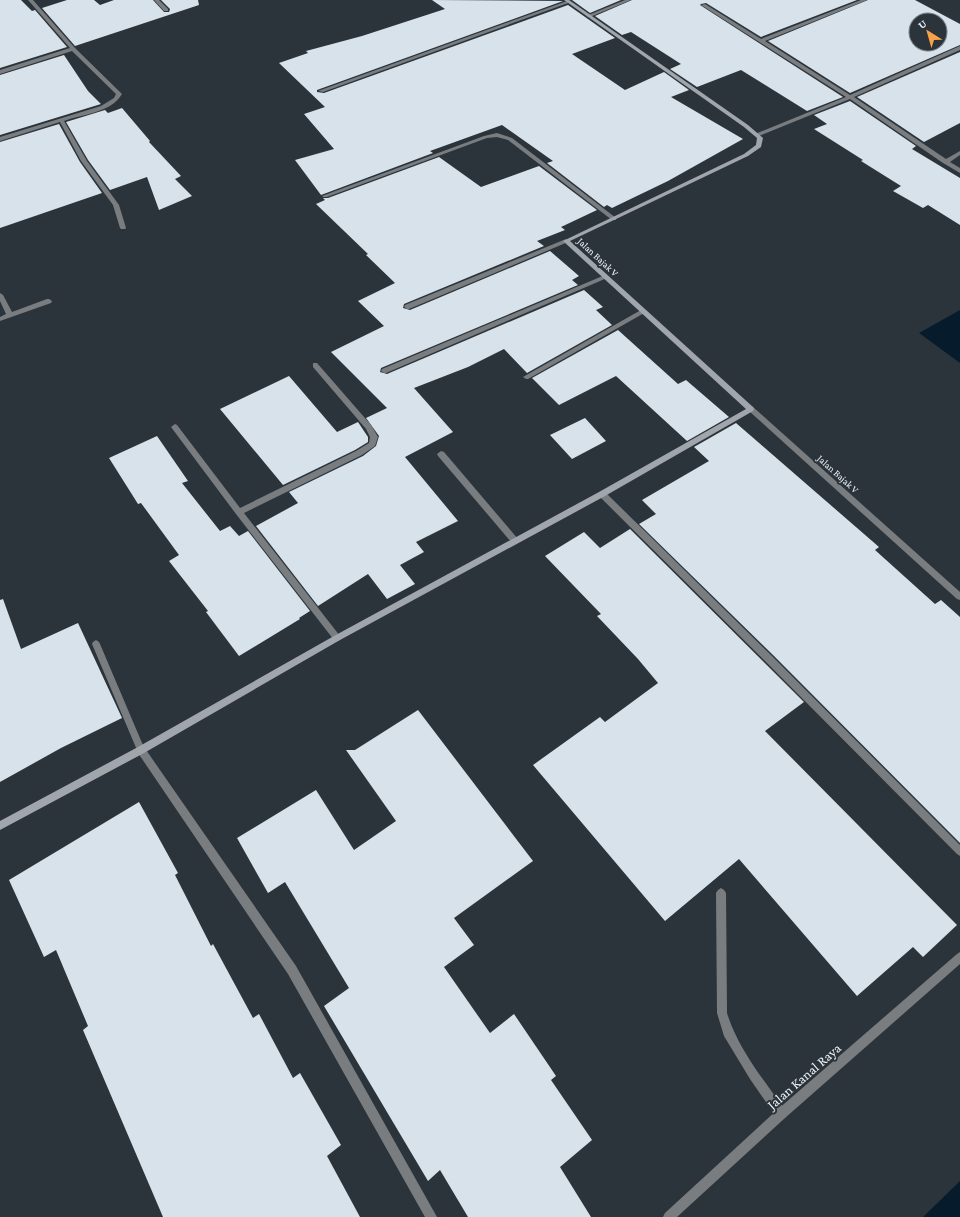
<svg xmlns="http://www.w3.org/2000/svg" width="960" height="1217" font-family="'Crimson Pro',serif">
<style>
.water{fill:#061c2d}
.building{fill:#d8e2ea;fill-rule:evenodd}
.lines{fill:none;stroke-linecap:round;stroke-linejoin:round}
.lane{fill:#797d80;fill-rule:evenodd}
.street{fill:#797d80;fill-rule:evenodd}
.secondary{fill:#a0a6ac;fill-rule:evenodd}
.labels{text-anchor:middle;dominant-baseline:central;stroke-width:4;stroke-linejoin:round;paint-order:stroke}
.far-street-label{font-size:10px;fill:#edf2f6;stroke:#2c343b}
.near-street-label{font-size:14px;fill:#edf2f6;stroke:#2c343b}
</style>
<rect width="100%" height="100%" fill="#2c343b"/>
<g class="water">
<polygon points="960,310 960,363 919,333"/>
<polygon points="960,1181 960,1217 923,1217"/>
</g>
<g class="building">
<polygon points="0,0 21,0 32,11 35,10 67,47 0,68"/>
<polygon points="67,0 94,0 100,5 114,0 153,0 164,12 169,12 170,9 161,0 198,0 199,5 75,46 42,8"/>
<polygon points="432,0 563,1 317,90 317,92 324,93 568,5 615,38 572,54 625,90 664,72 689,90 671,97 743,139 668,181 612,208 607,205 604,207 547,163 553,161 502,125 430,151 433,153 321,195 295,160 334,149 304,114 325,107 279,63 308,53 306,51 362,36 445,9"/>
<polygon points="572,0 621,0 590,13"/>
<polygon points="632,0 857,0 761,37 706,3 701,4 700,5 843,97 807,111 741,70 697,87 670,69 681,64 631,32 622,35 595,16"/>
<path d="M868 0H915L960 24V45L850 93 768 41ZM916 20H940V44H916Z"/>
<polygon points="960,52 960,123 924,142 857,97"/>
<polygon points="64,55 88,91 101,104 0,135 0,75"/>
<polygon points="850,101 916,146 912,149 960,178 960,225 928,205 923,208 893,191 901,186 861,161 863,160 814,129 827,124 814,115"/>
<polygon points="122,108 150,141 149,142 181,176 175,179 192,196 159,210 147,177 110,190 88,160 66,122 105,110 108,113"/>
<polygon points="59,124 80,162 102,193 0,228 0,142"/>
<polygon points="439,157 481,187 539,166 597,210 561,227 565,230 537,241 544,246 404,304 403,308 410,310 550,251 579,276 572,280 578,285 381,368 380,372 387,374 584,290 603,307 596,310 612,325 527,373 504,349 468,367 414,388 453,432 405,457 458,521 416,542 424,552 400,565 415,584 387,599 368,574 318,606 256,526 298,503 289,492 363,456 376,446 379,436 366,418 387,408 331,352 384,326 358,301 395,283 366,255 368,254 316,204 325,200 323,198 328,198"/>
<polygon points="618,330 678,384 686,380 729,417 687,441 616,376 559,405 532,378"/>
<polygon points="289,376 337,432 358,422 368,437 368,442 355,450 283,485 220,409"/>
<polygon points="585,418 606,441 572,459 550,435"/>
<polygon points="736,423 879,547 875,550 935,604 941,600 960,617 960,843 774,656 639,524 656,514 642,500 709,461 694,447"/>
<polygon points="157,436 188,481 182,483 220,531 230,526 239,536 248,531 310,611 299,618 300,619 239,656 206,612 208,611 169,561 179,555 141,503 138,504 109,458"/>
<polygon points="630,529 804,702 765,731 957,925 923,957 913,947 857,996 739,859 665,921 533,765 600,717 605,722 658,683 638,659 597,616 601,614 545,556 584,532 600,548"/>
<polygon points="3,599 21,649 78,623 122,718 61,748 0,782 0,600"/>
<polygon points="418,710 533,861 454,918 474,945 444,967 490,1033 514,1014 556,1076 551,1080 592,1140 560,1167 591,1217 468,1217 440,1170 428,1181 324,1006 349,988 285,882 268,893 237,838 316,790 354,850 396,821 346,750 355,750"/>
<polygon points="139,802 178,873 175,875 211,946 213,944 253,1018 259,1014 293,1078 300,1073 341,1145 327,1156 360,1217 163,1217 83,1030 88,1026 56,950 44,957 9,880"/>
</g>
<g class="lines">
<g class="lane">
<polygon points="641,310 645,310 646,312 528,379 526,379 523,377"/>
<polygon points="441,451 444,452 518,539 519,541 518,543 512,543 438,456 437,454"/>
<polygon points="96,640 99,642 100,644 145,750 144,753 141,754 138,753 137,750 92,644 93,642"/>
<path d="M721 888 724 890 726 893 727 1013C738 1049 764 1080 785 1110L786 1114 785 1118 781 1119 777 1118 750 1079 724 1036 717 1013 716 893 718 890Z"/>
</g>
<g class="street">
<path d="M28 0H33L75 48 122 94C111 113 83 114 64 121L87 161 119 205 126 228 125 229H121L120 228 113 205 81 161 60 122 0 141V137L101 106 114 98 116 94 72 51 0 74V70L70 48Z"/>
<polygon points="154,0 159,0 168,9 168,11 164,11"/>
<polygon points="625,0 631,0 590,17 586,16"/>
<polygon points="861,0 867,0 765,41 850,95 960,46 960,50 854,97 946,159 960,151 960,155 950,162 960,168 960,173 943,163 850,99 759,136 755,136 755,134 846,97 701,5 705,4 761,39"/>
<polygon points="567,1 571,2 323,92 318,91"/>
<polygon points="497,133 512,138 616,218 616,220 612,220 508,140 497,137 487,138 327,197 323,197 322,196 484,136"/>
<polygon points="566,239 569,241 568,242 409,309 407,309 404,307 405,305"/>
<polygon points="605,275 608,277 607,278 386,373 384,373 381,371 382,369"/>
<polygon points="0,293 3,295 12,312 47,299 49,299 52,301 51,303 0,321 0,317 6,314 0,301"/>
<polygon points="313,363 317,363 371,425 378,437 375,446 362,455 244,513 340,636 341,638 340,640 337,641 334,640 236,514 171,427 175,424 177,425 240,508 356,451 369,443 370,437 366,429 313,367"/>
<polygon points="751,406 753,407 960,592 960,600 957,599 749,411 748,409"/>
<polygon points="602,491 605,492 773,657 960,845 960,856 957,854 767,663 599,496 598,494"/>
<polygon points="141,746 144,747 296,966 437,1217 425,1217 288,974 138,753 137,750 138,747"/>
<polygon points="960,952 960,964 785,1118 677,1217 663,1217 665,1213 777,1110 957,954"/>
</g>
<polygon class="secondary" points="564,0 569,0 748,125 763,138 761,147 748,156 570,241 753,407 754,409 753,411 605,496 340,640 144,753 0,830 0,821 138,747 334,636 599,492 746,409 563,241 744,154 756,145 757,138 744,127"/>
</g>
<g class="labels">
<g class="far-street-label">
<text transform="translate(598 257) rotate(43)">Jalan Bajak V</text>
<text transform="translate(838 474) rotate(42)">Jalan Bajak V</text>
</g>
<g class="near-street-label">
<text transform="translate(804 1076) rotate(-41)">Jalan Kanal Raya</text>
</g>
</g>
<g transform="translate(928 32) rotate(323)"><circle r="19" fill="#2c343b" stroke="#798086"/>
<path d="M0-3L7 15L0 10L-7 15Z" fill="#f6a247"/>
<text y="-6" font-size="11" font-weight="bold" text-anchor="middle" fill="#edf2f6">U</text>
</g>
</svg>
